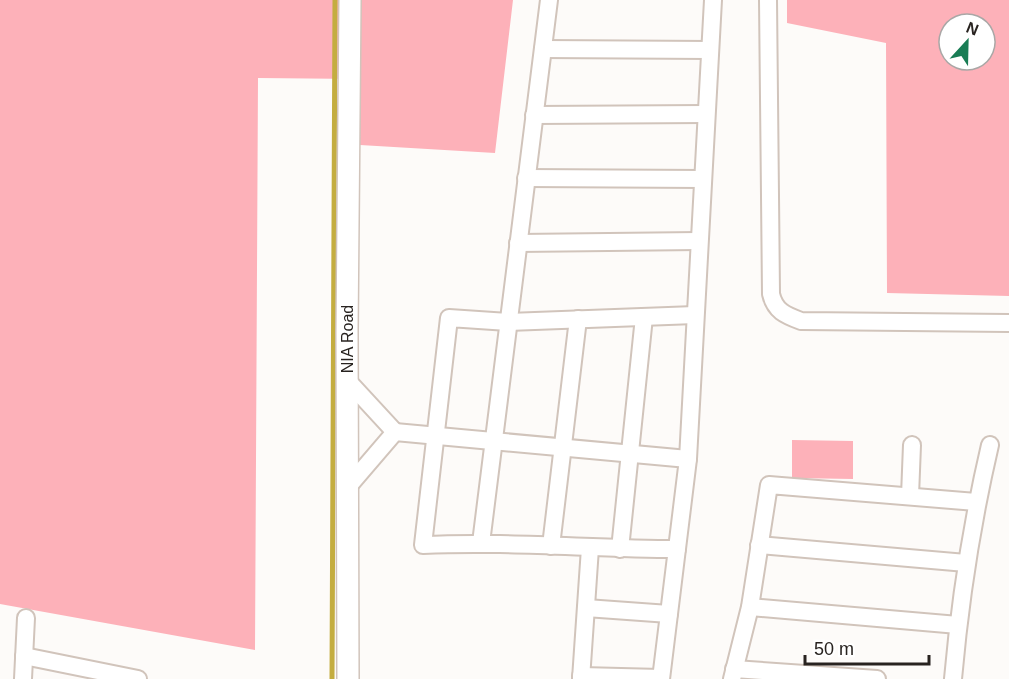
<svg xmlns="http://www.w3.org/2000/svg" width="1009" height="679" font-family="Helvetica,sans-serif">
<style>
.green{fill:#fdb1b9;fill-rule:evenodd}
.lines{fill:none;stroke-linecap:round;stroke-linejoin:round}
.stream{stroke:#c4ad40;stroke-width:5}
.minor-casing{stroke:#d1c4bb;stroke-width:20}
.tertiary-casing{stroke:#d1c4bb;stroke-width:24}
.minor{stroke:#fff;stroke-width:16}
.tertiary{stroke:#fff;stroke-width:21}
.labels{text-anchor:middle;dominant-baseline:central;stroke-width:4.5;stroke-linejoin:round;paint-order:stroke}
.street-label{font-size:16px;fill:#282320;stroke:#fff}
</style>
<rect width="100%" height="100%" fill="#fdfbf9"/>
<g class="green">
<polygon points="0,0 513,0 495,153 360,145 359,79 258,78 255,650 0,604"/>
<path d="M787 0H1009V296L887 293 886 43 787 23ZM949 24H985V60H949Z"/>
<polygon points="792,440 853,441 853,479 792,478"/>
</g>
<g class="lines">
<polyline class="stream" points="332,679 335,0"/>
<defs>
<g id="minor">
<path d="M768 0 771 294C775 311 785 315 801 321L1009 323"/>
<polyline points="543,49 710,50"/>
<polyline points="534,115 706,114"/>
<polyline points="526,178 703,179"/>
<polyline points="518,243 699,241"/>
<polyline points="347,380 395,432 347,488"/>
<polyline points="395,432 688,459"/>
<polyline points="910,496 912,445"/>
<polyline points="481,543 549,0"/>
<polyline points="759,545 966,563"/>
<polyline points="551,546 578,319"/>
<polyline points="620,549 644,317"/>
<path d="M677 549C593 549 508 541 423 545L449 318 508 322 695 315"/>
<polyline points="750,607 958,625"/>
<polyline points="586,608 669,614"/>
<polyline points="24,656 138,679"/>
<polyline points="734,669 877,679"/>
<polyline points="581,676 661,678"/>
<polyline points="23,679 26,618"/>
<polyline points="581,679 590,548"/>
<polyline points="661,679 688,459 713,0"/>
<polyline points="732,679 750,607 769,485 976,502"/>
<path d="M953 679C960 600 972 522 990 445"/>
</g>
<polyline id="tertiary" points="348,679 347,332 350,0"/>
</defs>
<use href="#minor" class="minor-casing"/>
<use href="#tertiary" class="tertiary-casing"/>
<use href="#minor" class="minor"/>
<use href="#tertiary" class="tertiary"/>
</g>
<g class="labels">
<g class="street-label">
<text transform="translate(347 339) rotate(-90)">NIA Road</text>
</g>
</g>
<g transform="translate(967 42) rotate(22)"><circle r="28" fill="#ffffff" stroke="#a9a7a6" stroke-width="1.5"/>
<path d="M0-4.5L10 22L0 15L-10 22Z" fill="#197d55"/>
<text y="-9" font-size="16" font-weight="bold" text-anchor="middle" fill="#282320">N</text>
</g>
<path d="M805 655v9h124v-9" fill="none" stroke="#282320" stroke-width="3"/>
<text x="814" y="655" font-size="18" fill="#282320" stroke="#ffffff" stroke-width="4.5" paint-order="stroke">50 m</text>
</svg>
